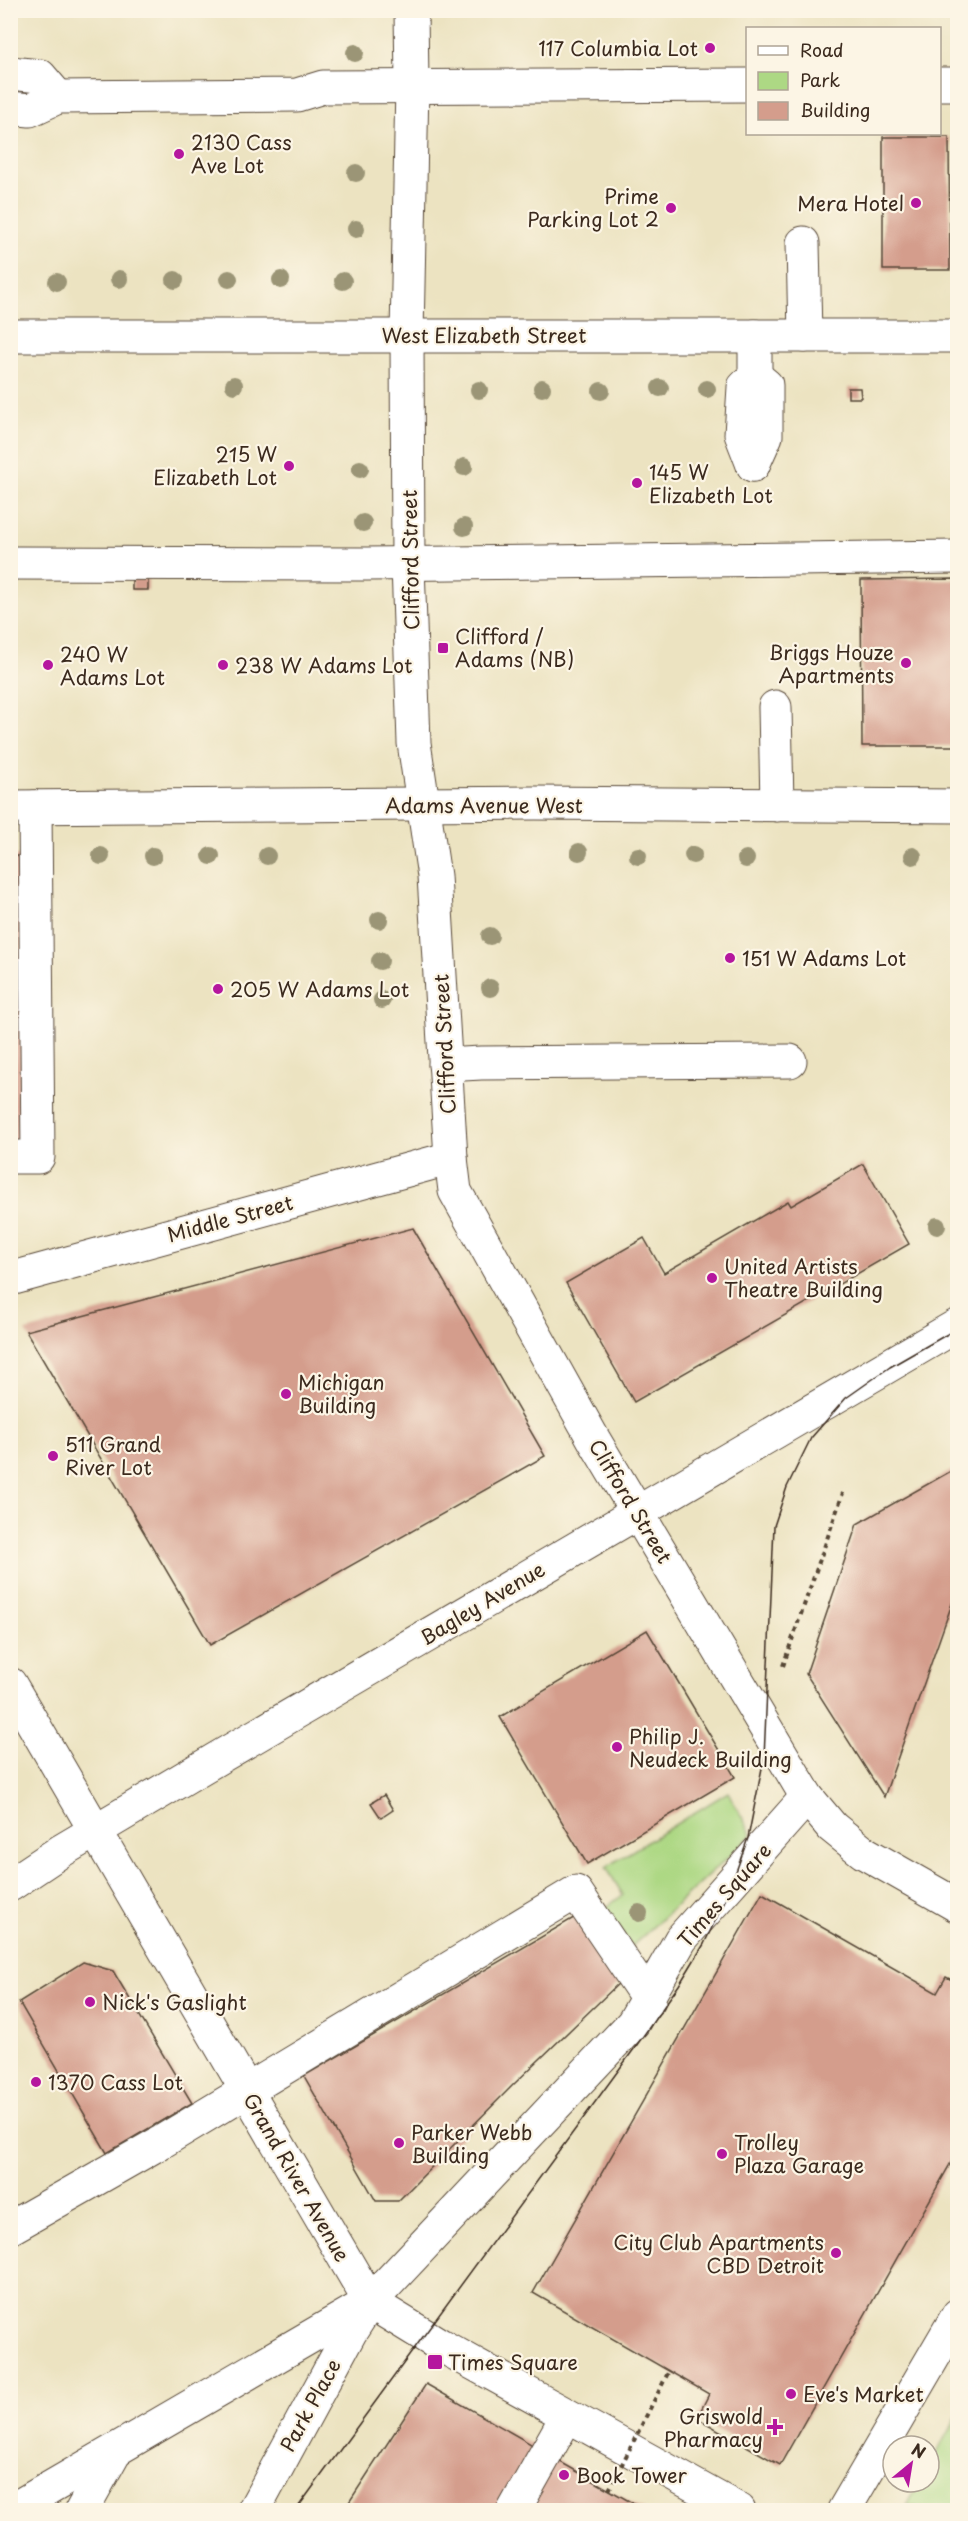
<svg xmlns="http://www.w3.org/2000/svg" width="968" height="2521" font-family="'Playpen Sans',sans-serif">
<style>
.green{fill:#add884;stroke:#748151;stroke-width:1.5}
.building{fill:#d49d8c}
.lines{fill:none;stroke-linecap:round;stroke-linejoin:round}
.minor-casing{stroke:#564636;stroke-width:35}
.path{stroke:#564636;stroke-width:4;stroke-dasharray:4.5 4.5;stroke-linecap:butt}
.minor{stroke:#fff;stroke-width:33}
.tram{stroke:#3b2a1e;stroke-width:1.5}
.path-bridge{stroke:#564636;stroke-width:4;stroke-dasharray:4.5 4.5;stroke-linecap:butt}
.tree{fill:#9b9576}
.poi-dot{fill:#b5179e;stroke:#fcf5e5;stroke-width:2}
.labels{text-anchor:middle;dominant-baseline:central;stroke-width:4.5;stroke-linejoin:round;paint-order:stroke}
.poi-label{font-size:20px;fill:#3b2a1e;stroke:#fcf5e5;text-anchor:start}
.street-label{font-size:20px;fill:#3b2a1e;stroke:#fcf5e5}
</style>
<rect width="100%" height="100%" fill="#fcf5e5"/>
<filter id="ink" filterUnits="userSpaceOnUse"><feTurbulence type="fractalNoise" baseFrequency=".0167" numOctaves="2"/><feDisplacementMap in="SourceGraphic" scale="12" xChannelSelector="R" yChannelSelector="G"/><feConvolveMatrix kernelMatrix="1 2 1 2 8 2 1 2 1" color-interpolation-filters="sRGB"/></filter>
<filter id="wash" filterUnits="userSpaceOnUse"><feTurbulence type="fractalNoise" baseFrequency=".008" numOctaves="4" result="noise"/><feDisplacementMap in="SourceGraphic" scale="24" xChannelSelector="R" yChannelSelector="G"/><feGaussianBlur stdDeviation="1.35" result="paint"/><feColorMatrix in="noise" values="0 0 0 0 0 0 0 0 0 0 0 0 0 0 0 0 0 1.4 0 .05"/><feComposite in="paint" operator="in"/></filter>
<g filter="url(#wash)">
<rect width="100%" height="100%" fill="#ece3c1"/>
<g class="green">
<polygon points="728,1792 752,1835 631,1947 605,1908 623,1895 606,1867"/>
<polygon points="957,2416 957,2510 931,2510 907,2506 920,2482 929,2482 929,2466"/>
</g>
<g id="blocks">
<g class="building">
<polygon points="883,137 949,137 950,270 883,270"/>
<polygon points="848,388 860,388 861,398 848,398"/>
<rect x="132" y="579" width="16" height="11"/>
<polygon points="958,579 958,746 862,746 861,580"/>
<polygon points="10,856 21,856 25,1144 10,1144"/>
<polygon points="863,1164 909,1244 634,1402 566,1283 644,1238 664,1273 788,1201 791,1206"/>
<polygon points="413,1228 545,1456 210,1645 26,1331"/>
<polygon points="958,1467 958,1596 954,1598 884,1797 806,1674 857,1524"/>
<polygon points="647,1630 735,1777 587,1864 500,1717"/>
<polygon points="384,1795 393,1810 381,1818 371,1803"/>
<polygon points="762,1893 937,1993 946,1977 958,1983 958,2150 780,2465 697,2418 709,2394 533,2293"/>
<polygon points="577,1916 620,1982 513,2085 398,2201 376,2201 304,2076"/>
<polygon points="83,1962 113,1971 192,2103 107,2153 19,2002"/>
<polygon points="426,2384 538,2448 502,2510 344,2510"/>
<polygon points="555,2459 645,2510 525,2510"/>
</g>
</g>
</g>
<g filter="url(#ink)">
<use href="#blocks" fill-opacity="0" stroke="#564636" stroke-width="1.5"/>
<g class="lines">
<defs>
<g id="minor">
<polyline points="411,10 412,85 407,335 408,564 414,743 434,876 451,1158 455,1191 594,1440 807,1797 832,1827 863,1852 958,1906"/>
<polyline points="10,73 40,76 58,97"/>
<polyline points="940,84 958,84"/>
<polyline points="10,108 30,110 58,97 297,95 323,87 748,85"/>
<polyline points="803,243 805,336"/>
<polyline points="10,336 958,336"/>
<polyline points="753,465 741,434 744,387 755,376 755,336"/>
<polyline points="753,465 766,436 766,385 755,376"/>
<polyline points="10,563 367,564 958,557"/>
<polyline points="775,707 777,805"/>
<polyline points="10,807 535,803 958,806"/>
<polyline points="445,1065 481,1063 790,1061"/>
<polyline points="10,1157 38,1157 35,807"/>
<polyline points="10,1279 451,1158"/>
<polyline points="10,1684 370,2302 440,2345 739,2510"/>
<polyline points="10,1885 61,1851 218,1758 958,1325"/>
<polyline points="10,2228 163,2141 576,1892 649,2000"/>
<polyline points="12,2510 370,2302 633,2023 681,1939 807,1797"/>
<polyline points="82,2510 115,2451"/>
<polyline points="254,2510 351,2331 367,2306"/>
<polyline points="514,2510 567,2416"/>
<polyline points="844,2510 958,2315"/>
</g>
</defs>
<use href="#minor" class="minor-casing"/>
<polyline class="path" points="783,1666 843,1493"/>
<use href="#minor" class="minor"/>
<polyline class="tram" points="296,2510 634,2049 679,1985 704,1944 728,1894 748,1838 764,1758 774,1526 787,1487 811,1438 846,1398 890,1367 958,1328"/>
<polyline class="path-bridge" points="609,2490 669,2371"/>
</g>
<g class="tree">
<circle cx="355" cy="53" r="9"/>
<circle cx="356" cy="173" r="9"/>
<circle cx="356" cy="229" r="9"/>
<circle cx="119" cy="279" r="9"/>
<circle cx="229" cy="279" r="9"/>
<circle cx="175" cy="280" r="9"/>
<circle cx="281" cy="280" r="9"/>
<circle cx="343" cy="281" r="9"/>
<circle cx="57" cy="282" r="9"/>
<circle cx="234" cy="385" r="9"/>
<circle cx="542" cy="388" r="9"/>
<circle cx="660" cy="388" r="9"/>
<circle cx="707" cy="389" r="9"/>
<circle cx="479" cy="390" r="9"/>
<circle cx="601" cy="391" r="9"/>
<circle cx="464" cy="467" r="9"/>
<circle cx="360" cy="469" r="9"/>
<circle cx="363" cy="523" r="9"/>
<circle cx="464" cy="527" r="9"/>
<circle cx="579" cy="852" r="9"/>
<circle cx="693" cy="855" r="9"/>
<circle cx="101" cy="856" r="9"/>
<circle cx="153" cy="856" r="9"/>
<circle cx="211" cy="856" r="9"/>
<circle cx="267" cy="856" r="9"/>
<circle cx="638" cy="856" r="9"/>
<circle cx="913" cy="856" r="9"/>
<circle cx="746" cy="859" r="9"/>
<circle cx="379" cy="920" r="9"/>
<circle cx="490" cy="936" r="9"/>
<circle cx="380" cy="961" r="9"/>
<circle cx="490" cy="988" r="9"/>
<circle cx="382" cy="1000" r="9"/>
<circle cx="937" cy="1226" r="9"/>
<circle cx="639" cy="1913" r="9"/>
</g>
</g>
<g class="poi-dot">
<circle cx="710" cy="48" r="6"/>
<circle cx="179" cy="154" r="6"/>
<circle cx="916" cy="203" r="6"/>
<circle cx="671" cy="208" r="6"/>
<circle cx="289" cy="466" r="6"/>
<circle cx="637" cy="483" r="6"/>
<rect x="437" y="642" width="12" height="12" rx="3"/>
<circle cx="906" cy="663" r="6"/>
<circle cx="48" cy="665" r="6"/>
<circle cx="223" cy="665" r="6"/>
<circle cx="730" cy="958" r="6"/>
<circle cx="218" cy="989" r="6"/>
<circle cx="712" cy="1278" r="6"/>
<circle cx="286" cy="1394" r="6"/>
<circle cx="53" cy="1456" r="6"/>
<circle cx="617" cy="1747" r="6"/>
<circle cx="90" cy="2002" r="6"/>
<circle cx="36" cy="2082" r="6"/>
<circle cx="399" cy="2143" r="6"/>
<circle cx="722" cy="2154" r="6"/>
<circle cx="836" cy="2253" r="6"/>
<rect x="427" y="2354" width="16" height="16" rx="3"/>
<circle cx="791" cy="2394" r="6"/>
<path d="M772 2418h6v6h6v6h-6v6h-6v-6h-6v-6h6z"/>
<circle cx="564" cy="2475" r="6"/>
</g>
<g class="labels">
<g class="poi-label">
<text x="698" y="48" text-anchor="end">117 Columbia Lot</text>
<text x="191" y="142">2130 Cass<tspan x="191" dy="23">Ave Lot</tspan></text>
<text x="659" y="196" text-anchor="end">Prime<tspan x="659" dy="23">Parking Lot 2</tspan></text>
<text x="904" y="203" text-anchor="end">Mera Hotel</text>
<text x="277" y="454" text-anchor="end">215 W<tspan x="277" dy="23">Elizabeth Lot</tspan></text>
<text x="649" y="472">145 W<tspan x="649" dy="23">Elizabeth Lot</tspan></text>
<text x="455" y="636">Clifford /<tspan x="455" dy="23">Adams (NB)</tspan></text>
<text x="894" y="652" text-anchor="end">Briggs Houze<tspan x="894" dy="23">Apartments</tspan></text>
<text x="60" y="654">240 W<tspan x="60" dy="23">Adams Lot</tspan></text>
<text x="235" y="665">238 W Adams Lot</text>
<text x="742" y="958">151 W Adams Lot</text>
<text x="230" y="989">205 W Adams Lot</text>
<text x="724" y="1266">United Artists<tspan x="724" dy="23">Theatre Building</tspan></text>
<text x="298" y="1382">Michigan<tspan x="298" dy="23">Building</tspan></text>
<text x="65" y="1444">511 Grand<tspan x="65" dy="23">River Lot</tspan></text>
<text x="629" y="1736">Philip J.<tspan x="629" dy="23">Neudeck Building</tspan></text>
<text x="102" y="2002">Nick's Gaslight</text>
<text x="48" y="2082">1370 Cass Lot</text>
<text x="411" y="2132">Parker Webb<tspan x="411" dy="23">Building</tspan></text>
<text x="734" y="2142">Trolley<tspan x="734" dy="23">Plaza Garage</tspan></text>
<text x="824" y="2242" text-anchor="end">City Club Apartments<tspan x="824" dy="23">CBD Detroit</tspan></text>
<text x="448" y="2362">Times Square</text>
<text x="803" y="2394">Eve's Market</text>
<text x="763" y="2416" text-anchor="end">Griswold<tspan x="763" dy="23">Pharmacy</tspan></text>
<text x="576" y="2475">Book Tower</text>
</g>
<g class="street-label">
<text x="484" y="335">West Elizabeth Street</text>
<text transform="translate(410 560) rotate(-91)">Clifford Street</text>
<text x="484" y="805">Adams Avenue West</text>
<text transform="translate(444 1044) rotate(-93)">Clifford Street</text>
<text transform="translate(230 1218) rotate(-15)">Middle Street</text>
<text transform="translate(631 1501) rotate(59)">Clifford Street</text>
<text transform="translate(482 1603) rotate(-31)">Bagley Avenue</text>
<text transform="translate(724 1895) rotate(-49)">Times Square</text>
<text transform="translate(297 2177) rotate(60)">Grand River Avenue</text>
<text transform="translate(310 2405) rotate(-61)">Park Place</text>
</g>
</g>
<rect width="968" height="2521" fill="none" stroke="#fcf5e5" stroke-width="36"/>
<rect x="746" y="27" width="195" height="108" fill="#fcf5e5" stroke="#afa495" stroke-width="1.5"/>
<rect x="758" y="46" width="30" height="9" fill="#ffffff" stroke="#afa495" stroke-width="1.5"/>
<text x="800" y="57" font-size="18" fill="#3b2a1e">Road</text>
<rect x="758" y="72" width="30" height="18" fill="#add884" stroke="#afa495" stroke-width="1.5"/>
<text x="800" y="87" font-size="18" fill="#3b2a1e">Park</text>
<rect x="758" y="102" width="30" height="18" fill="#d49d8c" stroke="#afa495" stroke-width="1.5"/>
<text x="800" y="117" font-size="18" fill="#3b2a1e">Building</text>
<g transform="translate(911 2464) rotate(30)"><circle r="28" fill="#fcf5e5" stroke="#afa495" stroke-width="1.5"/>
<path d="M0-4.5L10 22L0 15L-10 22Z" fill="#b5179e"/>
<text y="-9" font-size="16" font-weight="bold" text-anchor="middle" fill="#3b2a1e">N</text>
</g>
</svg>
